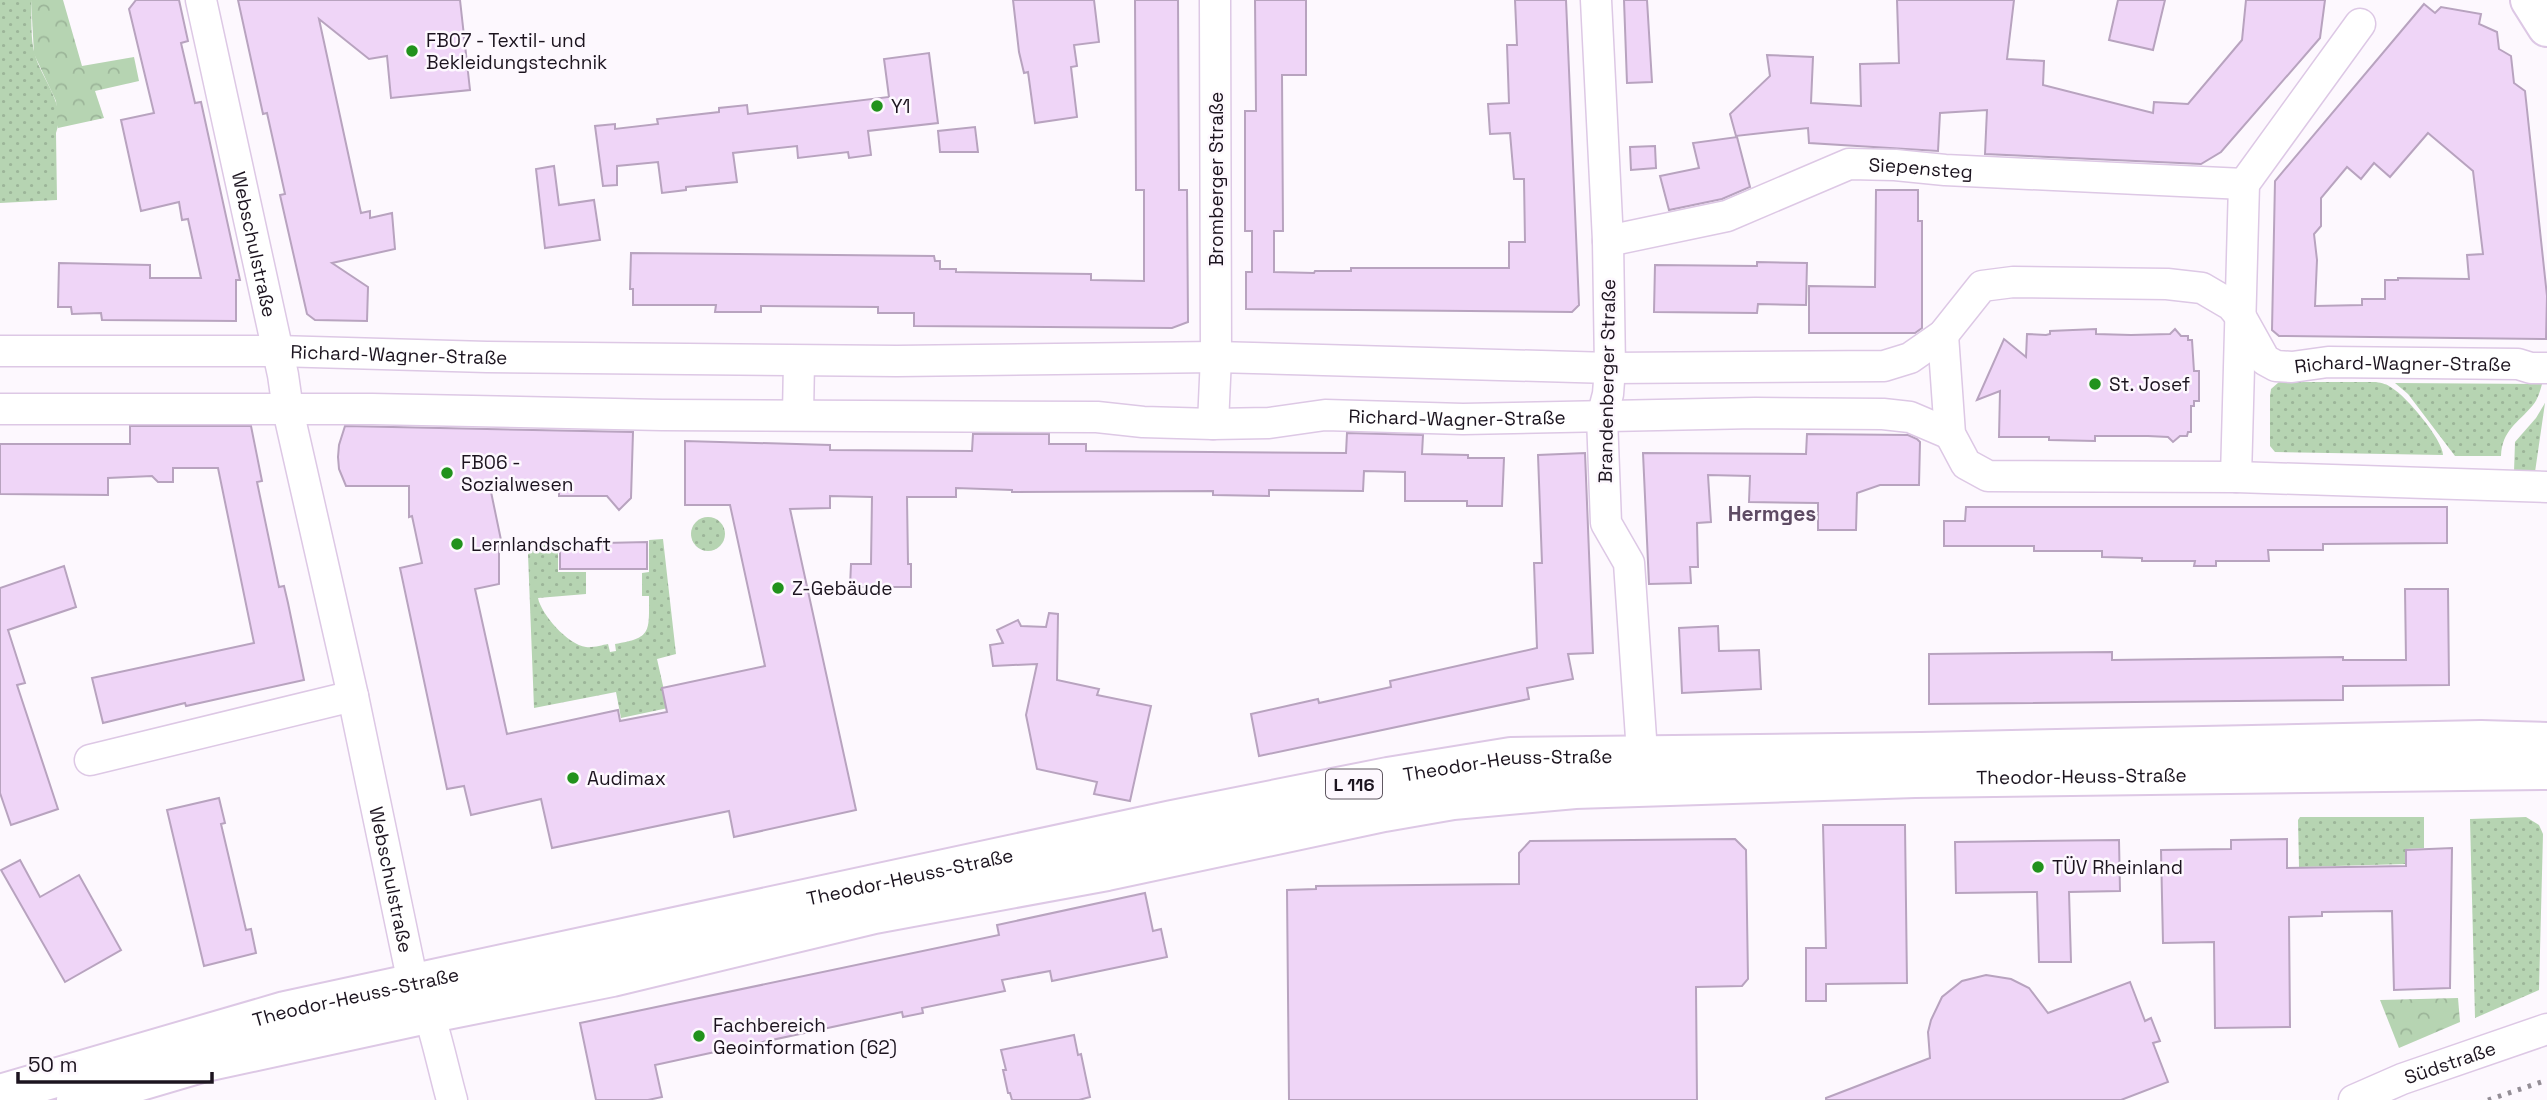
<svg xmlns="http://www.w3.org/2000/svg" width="2547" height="1100" font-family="'Space Grotesk',sans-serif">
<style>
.grass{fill:url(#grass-dots)}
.forest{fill:url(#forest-crowns)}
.building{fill:#efd5f7;stroke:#b8a3bf;stroke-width:2;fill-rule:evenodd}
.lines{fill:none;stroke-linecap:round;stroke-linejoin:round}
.minor-casing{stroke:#ddc8e5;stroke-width:33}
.secondary-casing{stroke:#ddc8e5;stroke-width:42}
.primary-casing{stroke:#ddc8e5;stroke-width:42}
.minor{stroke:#fff;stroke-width:30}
.secondary{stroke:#fff;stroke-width:38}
.primary{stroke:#fff;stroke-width:38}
.rail{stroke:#938d95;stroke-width:5;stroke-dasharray:3.5 7;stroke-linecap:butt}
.poi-dot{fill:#21921c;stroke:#fdf8fe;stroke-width:2.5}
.labels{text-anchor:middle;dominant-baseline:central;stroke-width:5;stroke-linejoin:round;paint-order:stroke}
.shield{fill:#fdf8fe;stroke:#605862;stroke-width:2}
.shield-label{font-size:18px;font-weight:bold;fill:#1c141f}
.poi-label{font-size:19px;fill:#1c141f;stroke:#fdf8fe;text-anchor:start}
.street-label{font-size:19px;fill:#1c141f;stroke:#fdf8fe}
.neighbourhood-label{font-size:21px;font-weight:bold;fill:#5e4b64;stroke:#fdf8fe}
</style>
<defs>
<pattern id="grass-dots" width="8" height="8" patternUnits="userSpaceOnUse" patternTransform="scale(1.75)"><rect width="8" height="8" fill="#b6d4b2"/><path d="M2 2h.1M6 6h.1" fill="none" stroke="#9cb599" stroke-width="1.8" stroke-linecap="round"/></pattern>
<pattern id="forest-crowns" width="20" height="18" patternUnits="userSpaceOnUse" patternTransform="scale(1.75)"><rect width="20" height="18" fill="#b6d4b2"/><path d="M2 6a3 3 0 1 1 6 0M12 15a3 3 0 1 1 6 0" fill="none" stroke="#9cb599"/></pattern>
</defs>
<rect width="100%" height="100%" fill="#fdf8fe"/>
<g class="grass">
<path d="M0 0H31C32 17 30 39 35 55 42 80 67 105 56 133L57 200 0 203Z"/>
<path d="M2279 382H2376C2382 383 2387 384 2392 388 2406 396 2443 440 2443 455L2275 452 2270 446V396L2271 389Z"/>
<path d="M2395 383 2542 384C2540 391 2538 399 2533 405 2518 423 2502 430 2501 456H2455L2408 394Z"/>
<polygon points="2545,403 2535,472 2514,472 2515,442 2536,418"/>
<circle cx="708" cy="534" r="17"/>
<path d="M663 539 676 654 657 659 668 708 621 718 616 692 534 708 528 554 534 549H543V542H558V572H586V594L538 598C541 614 568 645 586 647 593 648 602 645 608 644L610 652 616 651 615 644C652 638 649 632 649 596H642V573L649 572V540Z"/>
<polygon points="2300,817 2424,817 2424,848 2406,849 2405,864 2299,867 2298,820"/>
<polygon points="2526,817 2539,825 2543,834 2539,990 2475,1018 2470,819"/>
</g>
<g class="forest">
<polygon points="31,0 63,0 82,66 134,57 139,81 95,91 104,118 58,128 56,101 34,54"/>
<polygon points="2458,998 2460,1022 2399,1048 2380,1000"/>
</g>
<g class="building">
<polygon points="136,0 179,0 188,41 181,43 195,103 201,102 240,280 236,280 236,321 102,320 101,313 72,314 71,307 58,307 59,263 150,265 150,278 201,278 188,219 182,220 179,202 141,211 121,120 154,113 129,9"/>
<polygon points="238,0 460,0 470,90 391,98 387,56 369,59 319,19 361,213 370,211 370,218 392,213 395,249 332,263 368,287 367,321 315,320 307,314 280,195 285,194 267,113 263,114"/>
<polygon points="1013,0 1094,0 1099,42 1074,45 1077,66 1071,67 1077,117 1035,123 1028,72 1024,73 1019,52"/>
<polygon points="1135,0 1178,0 1179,190 1187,190 1188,322 1172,328 914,326 914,313 878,313 878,307 761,306 761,312 715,312 716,305 633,305 633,289 630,289 631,253 934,256 935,261 940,261 940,269 956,269 956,272 1091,274 1091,280 1144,281 1144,190 1136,190"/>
<polygon points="1255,0 1306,0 1306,75 1282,75 1283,231 1274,231 1274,272 1314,273 1315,271 1351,271 1351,268 1509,268 1509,242 1525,242 1524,179 1514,179 1510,133 1490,134 1488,104 1509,103 1507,45 1517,45 1515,0 1566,0 1579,305 1572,312 1246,309 1246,272 1252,272 1252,231 1245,231 1245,111 1256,111"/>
<polygon points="1624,0 1647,0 1652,82 1627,83"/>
<polygon points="1897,0 2014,0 2007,59 2044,61 2043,85 2153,113 2154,102 2188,104 2242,40 2246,0 2325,0 2320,38 2221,152 2201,164 1985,154 1987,110 1940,113 1938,151 1809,143 1808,128 1736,136 1730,114 1770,76 1767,55 1813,57 1811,103 1861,106 1860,64 1899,63"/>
<polygon points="2118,0 2165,0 2153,50 2109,40"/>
<path d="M2424 4 2435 13 2441 7 2481 14 2479 24 2497 32 2499 49 2511 56 2514 83 2525 91 2547 296 2546 339 2279 336 2272 330 2275 181ZM2428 133 2473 171 2483 254 2467 255 2469 279 2398 278V280H2385V299H2362V305L2315 306 2317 260 2314 234 2321 226V198L2347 167 2361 179 2374 163 2390 177Z"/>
<polygon points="929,53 938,123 868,131 871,155 849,158 848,152 798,158 797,146 733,153 737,182 686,187 686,190 662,193 658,162 617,166 617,185 603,186 595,126 615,124 615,129 658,124 657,119 719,112 719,108 747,105 748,114 889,97 884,59"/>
<polygon points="975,127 978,152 940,152 938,131"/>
<polygon points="1737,137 1750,187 1722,199 1669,210 1660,176 1699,168 1693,143"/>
<polygon points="1655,146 1656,168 1631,170 1630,147"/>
<polygon points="554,166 559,205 594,200 600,240 545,248 536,169"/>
<polygon points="1876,190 1918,190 1918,221 1922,221 1922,328 1915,333 1809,333 1809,286 1875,287"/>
<polygon points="1757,262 1807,263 1806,305 1758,304 1757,313 1654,312 1655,265 1757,266"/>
<polygon points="2096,329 2096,334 2131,335 2170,334 2175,329 2181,336 2188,336 2188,340 2192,340 2194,371 2199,371 2199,401 2194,401 2194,406 2191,406 2191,432 2188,432 2187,436 2180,436 2173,442 2168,437 2148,436 2095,436 2095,441 2049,440 2049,437 1999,437 2000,391 1977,400 2004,339 2026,357 2027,334 2046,335 2050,334 2050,331"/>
<polygon points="130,426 251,426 262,481 257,482 279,587 284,586 288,603 304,680 186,706 185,703 103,723 92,678 254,643 218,468 173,468 173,482 158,482 152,476 108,478 108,495 0,494 0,444 130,444"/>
<polygon points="345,426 633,432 631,498 619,510 607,496 559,496 559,491 554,491 554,487 490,487 501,540 499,541 499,584 475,589 507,734 618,710 620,721 667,712 662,688 765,666 730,505 685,505 685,441 830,445 830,450 972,451 973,434 1049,434 1049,444 1086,444 1086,451 1346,453 1347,433 1423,435 1422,454 1468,455 1468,458 1504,458 1502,506 1467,506 1467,501 1405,501 1405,472 1364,471 1363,491 1269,490 1269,496 1213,495 1213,491 1012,492 1012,490 956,488 956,497 907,497 908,564 911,564 911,587 850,587 851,564 871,564 872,497 830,496 830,508 790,509 856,810 734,837 729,811 552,848 541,799 471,815 464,786 447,789 400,568 422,563 412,516 409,517 409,486 346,486 339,469 338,457 339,445"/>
<polygon points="1807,434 1908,435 1917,439 1920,442 1919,485 1880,485 1857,493 1856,530 1818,530 1818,503 1749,502 1750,476 1708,475 1711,522 1697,523 1698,567 1690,567 1691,583 1649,584 1643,453 1806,454"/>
<polygon points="1585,453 1593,653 1568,654 1573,679 1527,688 1529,699 1259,756 1251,714 1318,699 1319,703 1391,687 1390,681 1537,648 1534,563 1542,563 1538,455"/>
<polygon points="1966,507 2447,507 2447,543 2323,544 2323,550 2268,550 2269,561 2216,561 2216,566 2194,566 2195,561 2142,561 2142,558 2102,557 2102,551 2034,551 2034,546 1944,546 1944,521 1965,521"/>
<polygon points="647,542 647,569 560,569 560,544"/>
<polygon points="64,566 76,607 8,630 25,683 17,685 58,809 11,825 0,793 0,588"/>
<polygon points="2405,589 2448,589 2449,685 2343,686 2343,700 1929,704 1929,654 2112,652 2112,660 2343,657 2343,660 2406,660"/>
<polygon points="1049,613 1058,614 1057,680 1099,689 1097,695 1151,706 1130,801 1094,794 1097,782 1037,769 1026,715 1037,664 993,666 990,645 1003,643 997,630 1018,620 1021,626 1046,627"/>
<polygon points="1718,626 1719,651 1759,650 1761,689 1682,693 1679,628"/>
<polygon points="219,798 225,823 221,824 246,930 251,929 256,953 204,966 167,810"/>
<polygon points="1823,825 1905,825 1907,983 1826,984 1826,1001 1806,1001 1806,948 1826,948"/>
<polygon points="1735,839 1746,850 1748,979 1742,986 1696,987 1697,1100 1289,1100 1287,890 1316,889 1316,886 1519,884 1519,853 1530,841"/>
<polygon points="2287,839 2287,868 2406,866 2406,850 2452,848 2450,988 2394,990 2392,911 2322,912 2322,916 2289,917 2290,1027 2215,1028 2214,942 2163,943 2161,850 2231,849 2231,840"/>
<polygon points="2119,840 2120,891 2069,892 2071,962 2039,962 2037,892 1956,893 1955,842"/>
<polygon points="20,860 40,897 79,875 121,950 65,982 1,870"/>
<polygon points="1145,893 1153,931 1161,929 1167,957 1052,981 1050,971 1002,980 1005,991 922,1008 923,1013 903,1017 902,1012 758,1043 759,1048 739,1052 738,1047 655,1065 662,1097 648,1100 596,1100 580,1023 999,935 997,925"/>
<polygon points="1986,975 2011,979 2029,988 2048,1013 2130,982 2145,1021 2151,1018 2160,1041 2153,1043 2168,1082 2121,1100 1826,1100 1826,1098 1930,1058 1928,1032 1931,1020 1942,997 1962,981"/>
<polygon points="1074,1035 1078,1055 1081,1054 1090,1097 1079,1100 1012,1100 1010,1093 1008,1093 1003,1070 1006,1070 1001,1050"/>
</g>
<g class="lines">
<defs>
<g id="minor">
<path id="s1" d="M201 0 283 375 288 410 353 696 410 969C432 1009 440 1057 452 1100"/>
<polyline points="1596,0 1608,241 1610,368 1608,394 1602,417 1606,523 1629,563 1641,738 1642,756 1623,765"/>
<path id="s2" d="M1608 241 1727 216 1849 164 1895 165 1945 170 2244 184"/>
<polyline points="1943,335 1950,434 1966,464 1988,476 2236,477 2547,487"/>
<path id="s3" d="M0 351H277L487 357 897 361 1216 357 1610 368 1884 366 1910 358 1943 335 1982 286 2013 282 2167 284 2202 288 2231 305 2241 317 2265 360 2276 366 2292 367 2328 362 2518 364 2531 368H2547"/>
<path id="s4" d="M0 409H372L662 415 1097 417 1143 422 1213 424 1269 423 1325 415 1463 419 1755 413 1883 414 1910 417 1950 434"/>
<polyline points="798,415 799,361"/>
<polyline points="1213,424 1216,357 1215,0"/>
<polyline points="2236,477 2244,184 2360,24"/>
<polyline points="90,760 353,696"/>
<path id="s5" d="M2354 1100 2402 1079 2547 1029"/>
</g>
<polyline id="secondary" points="2530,0 2547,27"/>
<g id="primary">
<path id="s6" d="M0 1094 285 1011 1172 820 1388 777 1511 757 1921 752 2481 740 2547 742"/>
<path id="s7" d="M76 1100 201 1063 427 1014 612 977 874 914 1107 871 1384 812 1453 800 1575 789 1915 778 2547 770"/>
</g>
</defs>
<use href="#minor" class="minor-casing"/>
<use href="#secondary" class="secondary-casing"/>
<use href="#primary" class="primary-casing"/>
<use href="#minor" class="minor"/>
<use href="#secondary" class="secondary"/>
<use href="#primary" class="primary"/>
<polyline class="rail" points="2488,1100 2547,1080"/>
</g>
<g class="poi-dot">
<circle cx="412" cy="51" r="7"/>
<circle cx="877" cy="106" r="7"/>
<circle cx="2095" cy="384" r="7"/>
<circle cx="447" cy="473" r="7"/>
<circle cx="457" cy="544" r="7"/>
<circle cx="778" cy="588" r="7"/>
<circle cx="573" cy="778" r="7"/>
<circle cx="2038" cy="867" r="7"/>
<circle cx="699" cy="1036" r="7"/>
</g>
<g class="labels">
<rect class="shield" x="1326" y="769.5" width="56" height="29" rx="5"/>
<g class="shield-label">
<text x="1354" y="784">L 116</text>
</g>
<g class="poi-label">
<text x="426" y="40">FB07 - Textil- und<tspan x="426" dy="22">Bekleidungstechnik</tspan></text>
<text x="891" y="106">Y1</text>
<text x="2109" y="384">St. Josef</text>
<text x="461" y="462">FB06 -<tspan x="461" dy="22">Sozialwesen</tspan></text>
<text x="471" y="544">Lernlandschaft</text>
<text x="792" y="588">Z-Gebäude</text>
<text x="587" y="778">Audimax</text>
<text x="2052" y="867">TÜV Rheinland</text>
<text x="713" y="1025">Fachbereich<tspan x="713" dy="22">Geoinformation (62)</tspan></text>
</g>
<g class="street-label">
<text stroke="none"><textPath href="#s2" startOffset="326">Siepensteg</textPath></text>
<text transform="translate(1216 179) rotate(-90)">Bromberger Straße</text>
<text stroke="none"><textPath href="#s1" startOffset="250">Webschulstraße</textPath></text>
<text stroke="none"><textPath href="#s3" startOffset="399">Richard-Wagner-Straße</textPath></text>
<text stroke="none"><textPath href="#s3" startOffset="2473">Richard-Wagner-Straße</textPath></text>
<text transform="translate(1607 381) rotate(-89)">Brandenberger Straße</text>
<text stroke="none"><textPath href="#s4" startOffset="1458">Richard-Wagner-Straße</textPath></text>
<text stroke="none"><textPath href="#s6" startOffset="1545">Theodor-Heuss-Straße</textPath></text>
<text stroke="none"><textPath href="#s7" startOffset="2039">Theodor-Heuss-Straße</textPath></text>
<text stroke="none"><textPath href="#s6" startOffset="936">Theodor-Heuss-Straße</textPath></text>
<text stroke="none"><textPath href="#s1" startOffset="900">Webschulstraße</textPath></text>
<text stroke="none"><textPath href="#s6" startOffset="369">Theodor-Heuss-Straße</textPath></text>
<text stroke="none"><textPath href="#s5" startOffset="103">Südstraße</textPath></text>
</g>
<g class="neighbourhood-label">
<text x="1772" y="513">Hermges</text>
</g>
</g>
<path d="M18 1072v10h194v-10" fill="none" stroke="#1c141f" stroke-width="3.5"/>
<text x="28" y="1072" font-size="21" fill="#1c141f" stroke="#fdf8fe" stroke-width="5" paint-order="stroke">50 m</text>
</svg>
